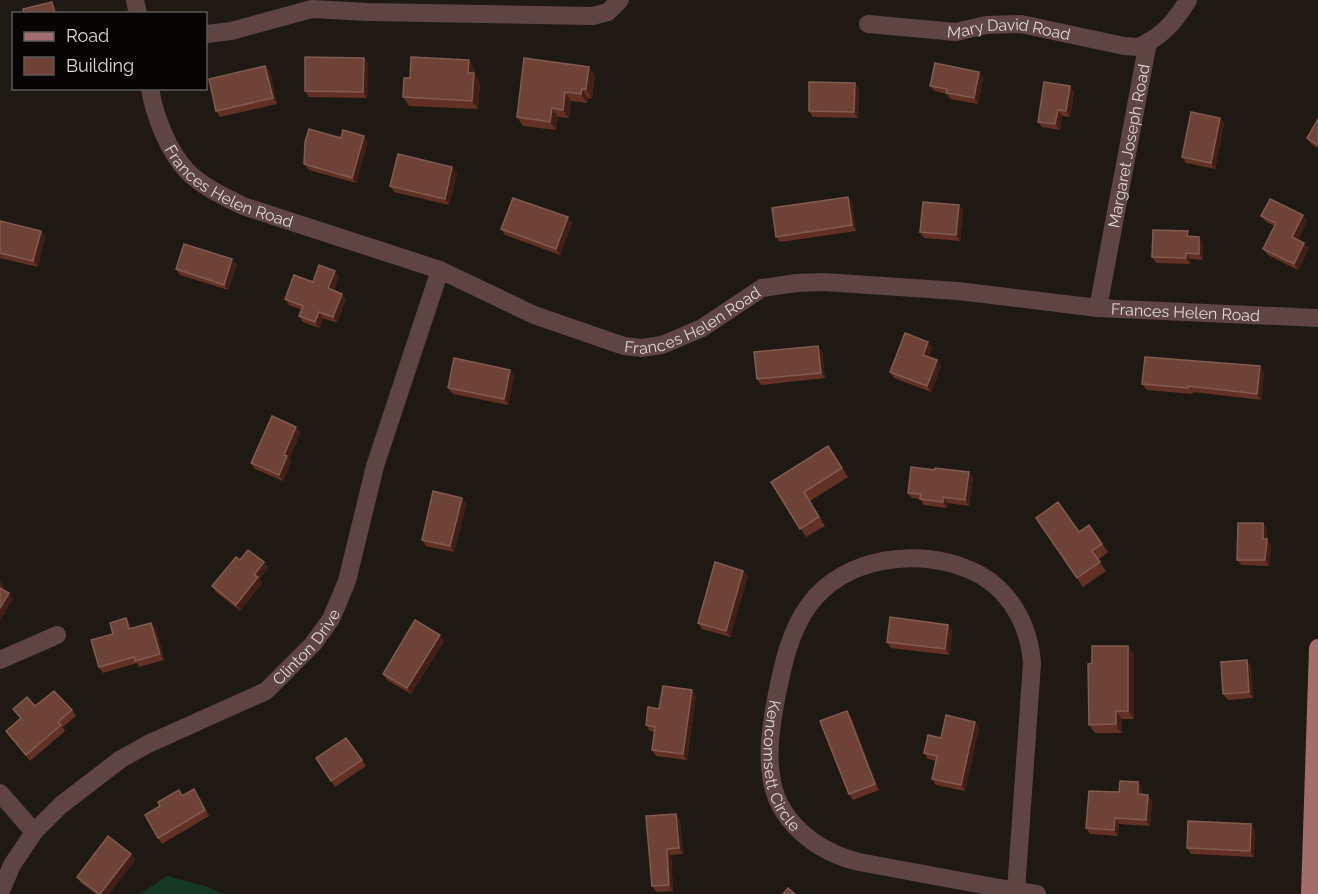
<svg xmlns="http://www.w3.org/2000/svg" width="1318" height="894" font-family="Raleway,sans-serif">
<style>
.green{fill:#143823}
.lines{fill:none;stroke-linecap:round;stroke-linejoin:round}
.minor{stroke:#5f4444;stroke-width:18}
.major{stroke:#a36c6d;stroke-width:18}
.wall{fill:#623024}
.shaded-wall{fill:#421f16}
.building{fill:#6f4237;stroke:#815a50;stroke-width:1.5}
.labels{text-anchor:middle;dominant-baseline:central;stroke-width:4.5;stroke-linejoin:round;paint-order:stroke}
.street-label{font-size:16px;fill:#ddd9d5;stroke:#070504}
</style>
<rect width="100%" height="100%" fill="#1f1914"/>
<polygon class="green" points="167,876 208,887 222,894 140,894"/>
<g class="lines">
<g class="minor">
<polyline points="135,0 138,14"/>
<path id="s1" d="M868 24 956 32 986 25 1021 24 1124 46 1140 47 1148 42"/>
<polyline points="206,34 231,31 312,9 368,12 593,16 608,12 620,0"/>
<path id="s2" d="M150 88C154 115 169 153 188 172 203 187 225 197 243 206L440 270 534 315 624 346 641 348 662 345 702 328 762 288 796 283 824 282 958 291 1098 308 1318 318"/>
<path id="s3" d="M1098 308 1148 42C1166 33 1178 17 1188 0"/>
<polyline points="0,660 57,635"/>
<polyline points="0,793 34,832"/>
<path id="s4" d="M1016 891 1032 663C1029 623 1008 586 970 570 918 547 844 557 809 605 790 631 783 664 777 694 772 720 767 749 771 775 776 821 817 852 859 862L1016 891 1037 894"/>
<path id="s5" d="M0 893 12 865 34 832 61 805 121 759 148 744 266 691 313 644 331 619 347 581 375 466 440 270"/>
</g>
<polyline class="major" points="1310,894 1318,648"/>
</g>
<g class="wall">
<polygon points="364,58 368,64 367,98 309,97 305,91"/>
<polygon points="265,66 270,72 277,104 220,117 216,111"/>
<polygon points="475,69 474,74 480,82 478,109 409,106 403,97 410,78"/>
<polygon points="979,72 983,78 978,104 950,99 947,94 935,91 930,86"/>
<polygon points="595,76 592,98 588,98 587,103 571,101 569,118 558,117 556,130 523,126 517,117"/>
<polygon points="1070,86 1074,92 1070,117 1062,116 1060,130 1042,127 1038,122"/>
<polygon points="859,89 858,118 813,117 809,111"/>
<polygon points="1220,118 1224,124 1215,169 1186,163 1182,157"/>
<polygon points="1318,119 1318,148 1311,144 1307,138"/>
<polygon points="341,138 368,142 356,183 309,170 304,164"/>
<polygon points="457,173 449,205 394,192 390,186"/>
<polygon points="852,203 856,231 780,242 776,237"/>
<polygon points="959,205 963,211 960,241 924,238 920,232"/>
<polygon points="1261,216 1307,221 1298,240 1309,248 1298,270 1268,255 1263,249 1275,226 1266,222"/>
<polygon points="568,217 572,223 560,255 505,235 501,229"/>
<polygon points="0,221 41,231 45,237 38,267 0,258"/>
<polygon points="1191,237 1203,243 1203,260 1190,259 1190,264 1156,263 1152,257"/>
<polygon points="232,259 237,265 228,290 180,275 176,269"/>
<polygon points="339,277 334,290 342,294 346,300 337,323 323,318 319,328 303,322 299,316 302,310 289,305 285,299 313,282"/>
<polygon points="932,348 929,357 937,360 941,366 931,392 894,378 890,372"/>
<polygon points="822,351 825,378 761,385 757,379"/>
<polygon points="1264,372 1261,400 1193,392 1192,394 1147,390 1142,384"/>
<polygon points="514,376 508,405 453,394 448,388"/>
<polygon points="296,427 300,433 289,459 291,462 283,481 255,469 251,463"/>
<polygon points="834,455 848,477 810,501 825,526 806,537 771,482"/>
<polygon points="973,478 969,506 948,503 947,508 924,505 920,499 912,498 908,493"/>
<polygon points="462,498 466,504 454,552 426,546 422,540"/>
<polygon points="1036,518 1079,532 1089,525 1108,552 1098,560 1106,571 1083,587"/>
<polygon points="1263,523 1267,529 1267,540 1271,545 1269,566 1242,565 1237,560"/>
<polygon points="240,560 264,562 268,568 259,579 262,583 240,611 216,592 212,586"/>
<polygon points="748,576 730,637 702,629 698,623"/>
<polygon points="126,618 130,624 132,629 151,623 156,629 164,660 139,667 137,663 103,673 99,667"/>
<polygon points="948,625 952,631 950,655 891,648 887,642"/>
<polygon points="444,641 411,694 387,680 383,674"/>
<polygon points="1128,646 1134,655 1134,719 1122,719 1122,733 1095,733 1089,725 1092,663"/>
<polygon points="1251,666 1253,698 1228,700 1223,694"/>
<polygon points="696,696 687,760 656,756 652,750 655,732 650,731 646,725 659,709"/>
<polygon points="35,706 72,710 76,716 63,727 65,731 30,761 6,731 21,719 13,709"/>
<polygon points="851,717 879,790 853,800 849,794"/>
<polygon points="975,722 979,728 965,791 936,785 932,779 936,761 928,759 924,753"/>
<polygon points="346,738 366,766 335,787 316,758"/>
<polygon points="1138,782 1142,788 1142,794 1148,795 1152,801 1150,826 1119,824 1118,836 1090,834 1086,828 1119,792"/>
<polygon points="179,790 183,796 198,795 209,816 162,844 158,838 160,806"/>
<polygon points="676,814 680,820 683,854 671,855 673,891 656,892 652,886"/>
<polygon points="1255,830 1254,857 1191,854 1187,848"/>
<polygon points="131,854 135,860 109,894 96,894 81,883 77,877"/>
</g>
<g class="shaded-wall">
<polygon points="52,2 56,8 57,14 55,14"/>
<polygon points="364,58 368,64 367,98 363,92"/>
<polygon points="469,60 475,69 474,74 480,82 478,109 472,101 468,73"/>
<polygon points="265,66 270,72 277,104 273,98"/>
<polygon points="589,67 595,76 592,98 586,89"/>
<polygon points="979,72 983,78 978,104 974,98"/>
<polygon points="855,83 859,89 858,118 854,112"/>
<polygon points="1070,86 1074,92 1070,117 1066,111"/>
<polygon points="582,89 588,98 587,103 581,94"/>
<polygon points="565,92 571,101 569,118 563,110"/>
<polygon points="552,108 558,117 556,130 550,122"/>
<polygon points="1058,110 1062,116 1060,130 1055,124"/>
<polygon points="1220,118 1224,124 1215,169 1211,163"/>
<polygon points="364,136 368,142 356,183 352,178"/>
<polygon points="452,167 457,173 449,205 445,199"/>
<polygon points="848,197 852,203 856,231 852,225"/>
<polygon points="959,205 963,211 960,241 956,235"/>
<polygon points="1303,215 1307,221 1297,243 1292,237"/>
<polygon points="568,217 572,223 560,255 556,249"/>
<polygon points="41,231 45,237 38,267 33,261"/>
<polygon points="1199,237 1203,243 1203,260 1199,254"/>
<polygon points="1304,243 1309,248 1298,270 1294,264"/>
<polygon points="1186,253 1190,259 1190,264 1186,258"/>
<polygon points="232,259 237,265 228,290 224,285"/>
<polygon points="335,271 339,277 332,294 328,288"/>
<polygon points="342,294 346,300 337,323 333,317"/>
<polygon points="319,312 323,318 319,328 315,322"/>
<polygon points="928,342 932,348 928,361 923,355"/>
<polygon points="818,346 822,351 825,378 821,373"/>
<polygon points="937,360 941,366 931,392 927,386"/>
<polygon points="1260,366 1264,372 1261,400 1257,394"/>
<polygon points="510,370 514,376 508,405 504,399"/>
<polygon points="296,427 300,433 289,459 291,462 283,481 279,475 284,455"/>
<polygon points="969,472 973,478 969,506 965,500"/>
<polygon points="943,497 948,503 947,508 943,502"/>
<polygon points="462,498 466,504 454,552 450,546"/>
<polygon points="1263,523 1267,529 1267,540 1271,545 1269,566 1265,560 1263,539"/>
<polygon points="264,562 268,568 259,579 262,583 240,611 236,605 254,575"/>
<polygon points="743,571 748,576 730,637 726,631"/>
<polygon points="0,581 4,587 1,592 0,590"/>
<polygon points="9,593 13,599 0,621 0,608"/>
<polygon points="126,618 130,624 133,635 129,629"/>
<polygon points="151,623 156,629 164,660 160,654"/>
<polygon points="948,625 952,631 950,655 945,649"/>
<polygon points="440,635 444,641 411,694 407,688"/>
<polygon points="1128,646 1134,655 1134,719 1128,711"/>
<polygon points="1247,660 1251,666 1253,698 1249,692"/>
<polygon points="692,690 696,696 687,760 683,754"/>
<polygon points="847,711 851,717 879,790 875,784"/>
<polygon points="1116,711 1122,719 1122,733 1116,724"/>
<polygon points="975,722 979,728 965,791 961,785"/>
<polygon points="1138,782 1142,788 1142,800 1138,794"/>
<polygon points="1148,795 1152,801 1150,826 1146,820"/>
<polygon points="676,814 680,820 683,854 679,848"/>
<polygon points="1115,818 1119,824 1118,836 1114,830"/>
<polygon points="1251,824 1255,830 1254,857 1250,851"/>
<polygon points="667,849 671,855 673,891 669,885"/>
<polygon points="131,854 135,860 109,894 100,894"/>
</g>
<g class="building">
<polygon points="52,2 55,14 24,14 23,9"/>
<polygon points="305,57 364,58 363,92 305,91"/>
<polygon points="411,57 469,60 468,73 474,73 472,101 403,97 404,78 410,78"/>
<polygon points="524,58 589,67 586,89 582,89 581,94 565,92 563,110 552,108 550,122 517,117"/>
<polygon points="935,63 979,72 974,98 946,93 947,89 930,86"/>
<polygon points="265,66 273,98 216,111 209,79"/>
<polygon points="809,82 855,83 854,112 809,111"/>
<polygon points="1044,82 1070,86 1066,111 1058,110 1055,124 1038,122"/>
<polygon points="1191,112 1220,118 1211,163 1182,157"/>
<polygon points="1318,119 1318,145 1307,138"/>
<polygon points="309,129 341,138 343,130 364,136 352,178 304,164 305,142"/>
<polygon points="398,154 452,167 445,199 390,186"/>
<polygon points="848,197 852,225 776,237 772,208"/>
<polygon points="513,198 568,217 556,249 501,229"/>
<polygon points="1270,199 1303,215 1292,237 1304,243 1294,264 1263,249 1276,223 1261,216"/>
<polygon points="923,202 959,205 956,235 920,232"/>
<polygon points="0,221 41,231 33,261 0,253"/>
<polygon points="1153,230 1188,231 1187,236 1199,237 1199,254 1186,253 1186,258 1152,257"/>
<polygon points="184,244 232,259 224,285 176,269"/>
<polygon points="319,265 335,271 328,288 342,294 333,317 319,312 315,322 299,316 303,306 285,299 294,275 313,282"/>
<polygon points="905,333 928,342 923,355 937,360 927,386 890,372"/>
<polygon points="818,346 821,373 757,379 754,352"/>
<polygon points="1145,357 1260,366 1257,394 1188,386 1188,388 1142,384"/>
<polygon points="454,358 510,370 504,399 448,388"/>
<polygon points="272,416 296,427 284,455 287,456 279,475 251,463"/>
<polygon points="828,446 842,468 804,492 819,517 800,529 771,482"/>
<polygon points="911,467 935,470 935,468 969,472 965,500 943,497 943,502 920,499 921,494 908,493"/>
<polygon points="433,491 462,498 450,546 422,540"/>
<polygon points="1058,502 1079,532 1089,525 1102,544 1092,551 1100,562 1077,578 1036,518"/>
<polygon points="1238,523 1263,523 1263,539 1267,539 1265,560 1237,560"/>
<polygon points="248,550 264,562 254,575 258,577 236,605 212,586 236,557 240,560"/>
<polygon points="715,562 743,571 726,631 698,623"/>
<polygon points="0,588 9,593 0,608"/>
<polygon points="890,617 948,625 945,649 887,642"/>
<polygon points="126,618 129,629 151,623 160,654 135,661 134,657 99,667 91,640 113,634 110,623"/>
<polygon points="415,620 440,635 407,688 383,674"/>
<polygon points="1092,646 1128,646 1128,711 1116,711 1116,724 1089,725 1088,664 1092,663"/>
<polygon points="1247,660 1249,692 1223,694 1221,662"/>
<polygon points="663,686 692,690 683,754 652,750 655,727 646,725 648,707 659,709"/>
<polygon points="54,691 72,710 58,722 61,725 26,755 6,731 21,718 13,709 27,697 35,706"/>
<polygon points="847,711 875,784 849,794 820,721"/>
<polygon points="946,715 975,722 961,785 932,779 937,756 924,753 928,735 941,738"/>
<polygon points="346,738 362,760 331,781 316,758"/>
<polygon points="1120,781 1138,782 1138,794 1148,795 1146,820 1115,818 1114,830 1086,828 1089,791 1119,792"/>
<polygon points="194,789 205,810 158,838 145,815 160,806 158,802 179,790 182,796"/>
<polygon points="676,814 679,848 667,849 669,885 652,886 646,816"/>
<polygon points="1188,821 1251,824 1250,851 1187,848"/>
<polygon points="108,836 131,854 100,894 99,894 77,877"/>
<polygon points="788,888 795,894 783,894"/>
</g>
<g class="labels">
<g class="street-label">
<text stroke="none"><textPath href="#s1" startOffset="142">Mary David Road</textPath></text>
<text stroke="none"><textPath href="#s3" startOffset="165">Margaret Joseph Road</textPath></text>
<text stroke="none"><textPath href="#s2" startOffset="136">Frances Helen Road</textPath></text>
<text stroke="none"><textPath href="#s2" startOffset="1144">Frances Helen Road</textPath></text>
<text stroke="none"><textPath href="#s2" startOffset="640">Frances Helen Road</textPath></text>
<text stroke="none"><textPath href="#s5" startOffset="404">Clinton Drive</textPath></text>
<text stroke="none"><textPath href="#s4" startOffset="693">Kencomsett Circle</textPath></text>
</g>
</g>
<rect x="12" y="12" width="195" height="78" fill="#070504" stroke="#5d5a58" stroke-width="1.5"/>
<rect x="24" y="32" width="30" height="9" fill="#a36c6d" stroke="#5d5a58" stroke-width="1.5"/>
<text x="66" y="42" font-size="18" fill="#ddd9d5">Road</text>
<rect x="24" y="57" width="30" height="18" fill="#6f4237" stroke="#5d5a58" stroke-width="1.5"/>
<text x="66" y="72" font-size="18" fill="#ddd9d5">Building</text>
</svg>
